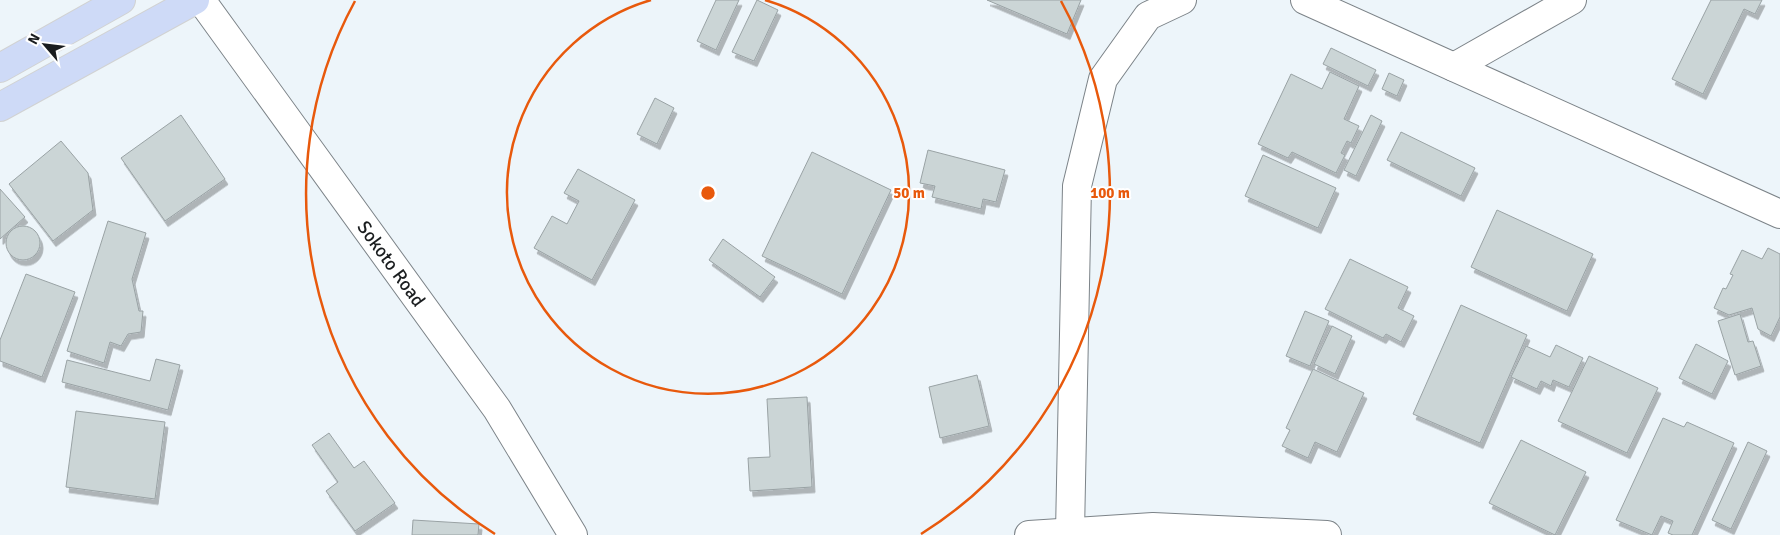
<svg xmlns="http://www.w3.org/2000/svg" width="1780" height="535" font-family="Signika,sans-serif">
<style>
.building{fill:#cbd5d6;stroke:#99a2a4;filter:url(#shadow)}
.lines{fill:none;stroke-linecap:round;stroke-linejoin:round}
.minor-casing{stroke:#7c8388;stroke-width:30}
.major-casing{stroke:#d1d2d2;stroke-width:30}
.minor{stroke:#fff;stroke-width:28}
.major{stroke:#cedaf7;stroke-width:28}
.ring{fill:none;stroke:#e8590c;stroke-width:2.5}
.labels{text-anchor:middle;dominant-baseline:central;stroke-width:4;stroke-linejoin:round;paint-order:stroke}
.street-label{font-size:19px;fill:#1a1d1f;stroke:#fff}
.centre{fill:#e8590c;stroke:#fff;stroke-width:2.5}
.ring-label{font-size:15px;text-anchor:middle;font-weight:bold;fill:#e8590c;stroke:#fff;stroke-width:4;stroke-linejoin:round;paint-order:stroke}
</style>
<defs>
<filter id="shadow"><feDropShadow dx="3" dy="5.5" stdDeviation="0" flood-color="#0004"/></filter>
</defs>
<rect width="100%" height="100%" fill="#edf5fa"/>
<g class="building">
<polygon points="716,0 739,0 716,50 697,41"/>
<polygon points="757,0 778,10 754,61 732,52"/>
<polygon points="987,0 1081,0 1067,34"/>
<polygon points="1711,0 1762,0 1755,14 1744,9 1703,94 1672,79"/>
<polygon points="1331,48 1376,70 1368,86 1323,64"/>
<polygon points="1330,72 1359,86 1344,119 1359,126 1351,143 1347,141 1341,153 1345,155 1336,173 1292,152 1288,158 1258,144 1291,74 1322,89"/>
<polygon points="1389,73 1404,80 1397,96 1382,89"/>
<polygon points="655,98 674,108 657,144 637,134"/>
<polygon points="181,115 225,179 165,221 121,158"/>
<polygon points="1371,115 1382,121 1356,176 1344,170"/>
<polygon points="1401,132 1475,168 1461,196 1387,160"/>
<polygon points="61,141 88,173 93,210 53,241 9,184"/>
<polygon points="928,150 1005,170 996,202 983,199 981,209 932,197 935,186 920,183"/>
<polygon points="812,152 891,190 842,294 762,256"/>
<polygon points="1263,155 1336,188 1318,228 1245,196"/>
<polygon points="578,169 635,200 592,280 534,248 552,216 567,224 579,201 564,193"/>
<polygon points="0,189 25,217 0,239"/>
<polygon points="1497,210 1593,254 1567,311 1471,267"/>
<polygon points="108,221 146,233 132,279 139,311 143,311 141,332 128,334 121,346 110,342 104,363 67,351"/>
<circle cx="23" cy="243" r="17"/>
<polygon points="723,239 775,277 760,297 709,260"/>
<polygon points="1768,248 1780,254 1780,317 1771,336 1758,329 1752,308 1729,315 1714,308 1723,288 1726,289 1733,275 1730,274 1742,250 1762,259"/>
<polygon points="1350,259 1408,287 1398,308 1414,316 1401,342 1386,334 1383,338 1325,309"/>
<polygon points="26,274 75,292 42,377 0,361 0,340"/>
<polygon points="1461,305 1527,335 1480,443 1413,414"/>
<polygon points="1305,311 1329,321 1310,366 1286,356"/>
<polygon points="1740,314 1748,342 1753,341 1761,366 1735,375 1718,321"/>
<polygon points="1332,326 1352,336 1335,374 1314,364"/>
<polygon points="1696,344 1728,361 1712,394 1679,378"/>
<polygon points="1556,345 1583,358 1569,387 1553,380 1551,386 1541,381 1537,389 1511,377 1526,346 1550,357"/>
<polygon points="1589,356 1658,388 1627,453 1558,421"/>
<polygon points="156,359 180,365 168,410 62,382 67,360 150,381"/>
<polygon points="1313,369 1364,393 1337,452 1315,442 1308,458 1282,446 1290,430 1286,428"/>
<polygon points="977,375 989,426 940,438 929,387"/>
<polygon points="807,397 812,487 750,491 748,458 770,457 767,399"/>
<polygon points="76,411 165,422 155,499 66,487"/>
<polygon points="1663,418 1684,427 1687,422 1734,443 1692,535 1673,535 1668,533 1673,521 1661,516 1652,535 1616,520"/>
<polygon points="329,433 354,468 364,461 395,503 355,531 326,491 338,482 312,445"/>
<polygon points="1521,440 1586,472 1555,535 1489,503"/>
<polygon points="1748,442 1767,451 1731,529 1712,520"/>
<polygon points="413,520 479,524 478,535 412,535"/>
</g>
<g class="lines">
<defs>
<g id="minor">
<polyline points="201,0 497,409 573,535"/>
<polyline points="1305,0 1780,214"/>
<polyline points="1454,67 1572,0"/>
<polyline points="1070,532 1077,186 1103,79 1148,16 1182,0"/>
<polyline points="1029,535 1153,527 1327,535"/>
</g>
<g id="major">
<polyline points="0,68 121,0"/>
<polyline points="0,107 195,0"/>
</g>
</defs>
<use href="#minor" class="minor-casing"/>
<use href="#major" class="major-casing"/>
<use href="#minor" class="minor"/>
<use href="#major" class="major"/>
</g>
<g class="ring">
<path d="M765 0A201 201 0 1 1 651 0"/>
<path d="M495 534A402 402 0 0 1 355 1M1061 1A402 402 0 0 1 921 534"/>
</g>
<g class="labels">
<g class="street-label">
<text transform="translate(391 264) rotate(54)">Sokoto Road</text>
</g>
</g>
<circle cx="708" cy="193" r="8" class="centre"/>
<g class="ring-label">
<text x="909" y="198">50 m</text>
<text x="1110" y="198">100 m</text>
</g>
<g transform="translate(45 45) rotate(298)" stroke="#ffffff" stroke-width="4" paint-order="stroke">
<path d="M0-4L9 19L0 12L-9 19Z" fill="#1a1d1f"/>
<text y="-8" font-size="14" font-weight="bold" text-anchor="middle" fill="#1a1d1f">N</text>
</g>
</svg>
